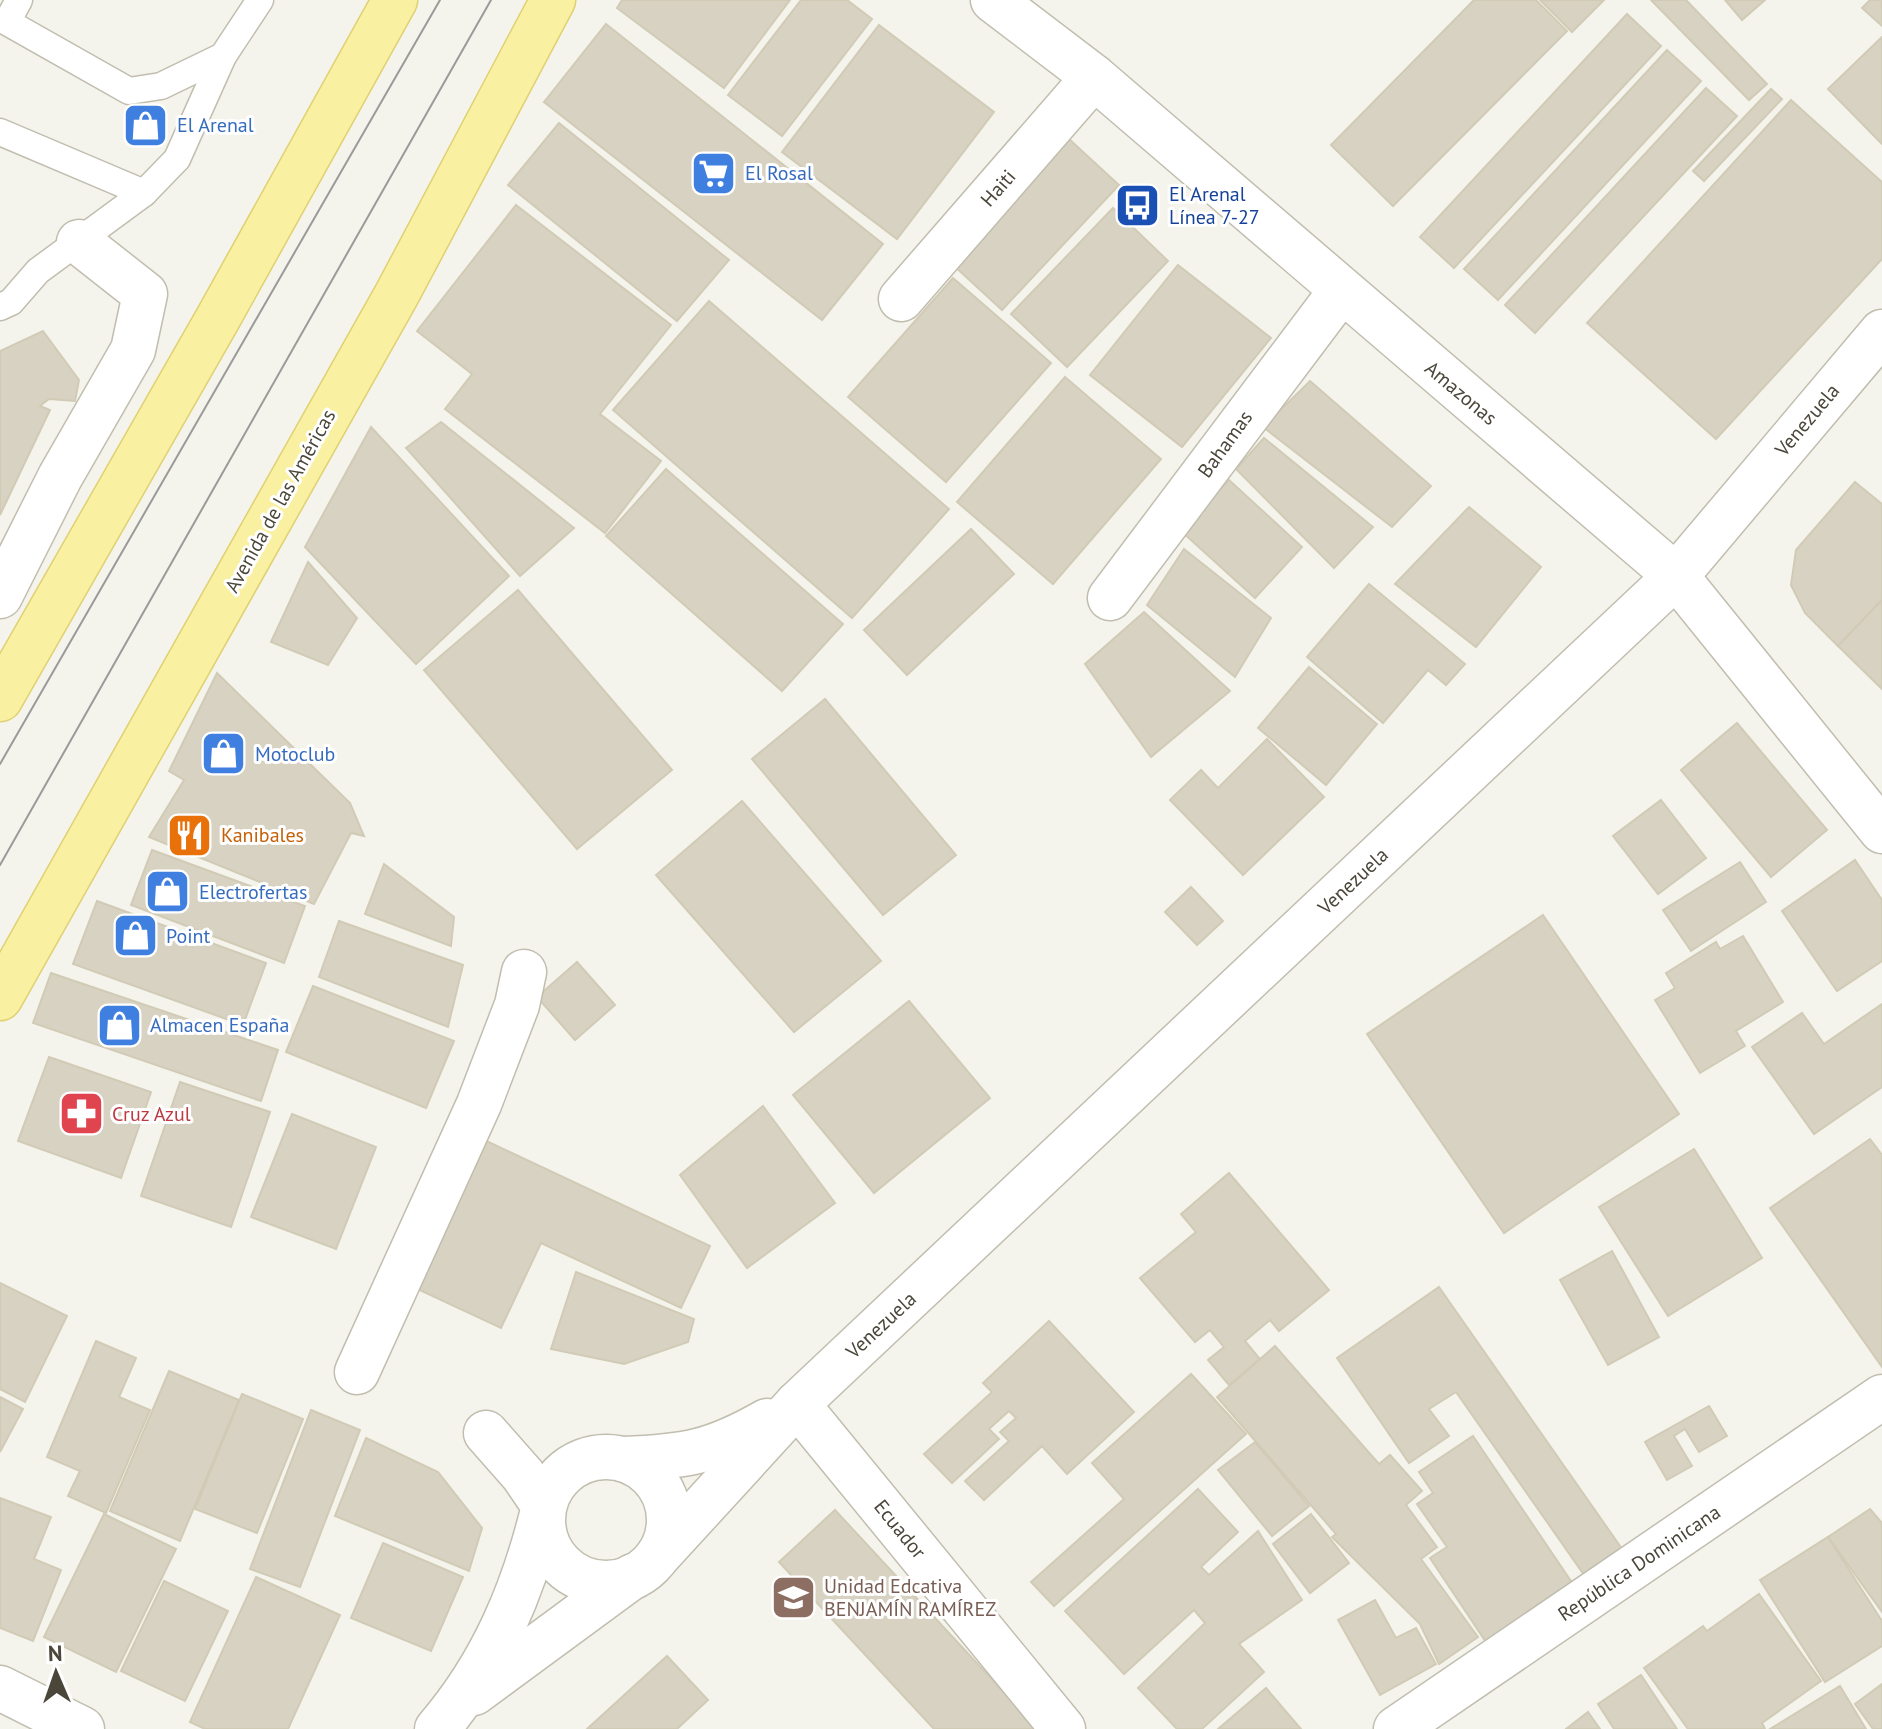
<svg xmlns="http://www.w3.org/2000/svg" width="1882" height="1729" font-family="'PT Sans',sans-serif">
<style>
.building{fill:#d7d2c2;stroke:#d1cbb6;stroke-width:2}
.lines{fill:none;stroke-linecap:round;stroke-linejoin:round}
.lane-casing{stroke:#c1beaf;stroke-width:29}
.street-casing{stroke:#c1beaf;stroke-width:47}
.primary-casing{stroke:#dfd171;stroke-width:47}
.lane{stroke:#fff;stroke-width:26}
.street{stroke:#fff;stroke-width:44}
.primary{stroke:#faf0a1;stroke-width:44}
.tram{stroke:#9a9a9a;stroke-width:2}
.labels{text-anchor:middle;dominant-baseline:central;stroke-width:6;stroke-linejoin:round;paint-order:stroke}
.shop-label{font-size:20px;fill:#366cbe;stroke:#fff;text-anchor:start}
.street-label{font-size:20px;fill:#4a463a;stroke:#fff}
.transit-label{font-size:20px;fill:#164399;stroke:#fff;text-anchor:start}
.food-label{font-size:20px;fill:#c56008;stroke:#fff;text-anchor:start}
.health-label{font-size:20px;fill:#be3a42;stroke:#fff;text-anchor:start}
.education-label{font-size:20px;fill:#785e54;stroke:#fff;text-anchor:start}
</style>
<rect width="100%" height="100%" fill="#f5f4ec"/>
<g class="building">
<polygon points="622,0 790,0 724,88 617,8"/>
<polygon points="801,0 847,0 872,19 782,136 728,95"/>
<polygon points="1474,0 1536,0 1567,31 1393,206 1331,145"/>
<polygon points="1540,0 1604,0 1572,32"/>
<polygon points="1651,0 1686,0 1767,84 1749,100"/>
<polygon points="1725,0 1765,0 1742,20"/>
<polygon points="1870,0 1882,0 1882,26 1862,8"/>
<polygon points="1627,14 1661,46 1454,268 1420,237"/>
<polygon points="606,24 883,244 822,320 544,102"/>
<polygon points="879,25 994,112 897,239 782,152"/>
<polygon points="1882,37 1882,144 1828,89"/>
<polygon points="1667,50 1701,81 1498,300 1464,269"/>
<polygon points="1706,88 1737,116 1535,333 1505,305"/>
<polygon points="1771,89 1782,99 1704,181 1693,171"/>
<polygon points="1791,100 1882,182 1882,259 1716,439 1587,323"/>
<polygon points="559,123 729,260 677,321 508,185"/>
<polygon points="1069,139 1119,185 1002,310 952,264"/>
<polygon points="516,205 671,325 600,414 661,461 605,533 445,409 472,374 417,331"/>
<polygon points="1113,208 1168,261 1067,367 1011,314"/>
<polygon points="1178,265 1271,338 1182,447 1090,375"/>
<polygon points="953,278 1051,363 946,482 848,397"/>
<polygon points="709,301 949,509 852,618 613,410"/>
<polygon points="43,331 79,380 75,401 49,399 40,406 50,410 0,515 0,351"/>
<polygon points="1065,377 1161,459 1053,584 957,502"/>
<polygon points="1310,381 1431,486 1392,527 1263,427"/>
<polygon points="441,422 574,528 520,576 406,448"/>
<polygon points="371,427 509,576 416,664 305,547"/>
<polygon points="1264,438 1373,527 1334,568 1236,469"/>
<polygon points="666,469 843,624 782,691 606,536"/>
<polygon points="1229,480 1302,547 1255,598 1181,531"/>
<polygon points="1855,482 1882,504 1882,600 1838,646 1805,613 1791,585 1796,550"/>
<polygon points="1469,507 1541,567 1476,647 1395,584"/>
<polygon points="971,529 1014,574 907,675 864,630"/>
<polygon points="1184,549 1271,618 1235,677 1147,605"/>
<polygon points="308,562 357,618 328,665 271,642"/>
<polygon points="1369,584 1465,664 1446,685 1428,670 1383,723 1307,657"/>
<polygon points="518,590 672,770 577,849 424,670"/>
<polygon points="1882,600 1882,689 1838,646"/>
<polygon points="1144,612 1230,691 1151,757 1085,664"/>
<polygon points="1309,667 1377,724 1326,785 1258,728"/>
<polygon points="217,673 350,803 364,836 351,833 314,904 149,837 184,780 169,771"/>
<polygon points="825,699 956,855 883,915 752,759"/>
<polygon points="1737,723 1827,830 1771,877 1681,770"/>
<polygon points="1267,739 1324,797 1243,875 1170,800 1201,770 1218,788"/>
<polygon points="1661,800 1706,858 1658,894 1613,836"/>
<polygon points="742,801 881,961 794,1032 656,875"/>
<polygon points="152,850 305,906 284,963 131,905"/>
<polygon points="1855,860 1882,900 1882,961 1837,991 1782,911"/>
<polygon points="1740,862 1766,902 1691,951 1663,910"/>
<polygon points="384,864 454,917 451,946 365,914"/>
<polygon points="1191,887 1223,921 1197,945 1165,912"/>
<polygon points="97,901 266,963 243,1025 73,964"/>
<polygon points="1543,915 1679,1114 1504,1233 1367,1034"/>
<polygon points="339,921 463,965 448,1027 319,977"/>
<polygon points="1743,936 1783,1002 1736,1031 1745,1046 1700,1073 1655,1000 1675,988 1666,973 1716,942 1720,949"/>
<polygon points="577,962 615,1005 575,1040 537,997"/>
<polygon points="51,973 278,1050 261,1101 33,1023"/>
<polygon points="313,986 454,1041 426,1108 286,1052"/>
<polygon points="909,1001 990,1098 874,1193 793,1095"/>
<polygon points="1882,1004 1882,1087 1814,1134 1752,1047 1802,1013 1824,1044"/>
<polygon points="49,1057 151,1092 121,1178 18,1141"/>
<polygon points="180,1082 270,1112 231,1227 141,1196"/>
<polygon points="763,1106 835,1203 747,1268 680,1175"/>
<polygon points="292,1114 376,1147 336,1249 251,1217"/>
<polygon points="480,1138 710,1246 681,1308 541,1243 501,1328 411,1286"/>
<polygon points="1870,1139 1882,1155 1882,1367 1770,1208"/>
<polygon points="1694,1149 1762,1258 1668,1316 1599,1207"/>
<polygon points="1229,1173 1329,1290 1279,1331 1270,1320 1245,1341 1260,1359 1229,1385 1208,1360 1224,1347 1210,1330 1195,1342 1140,1278 1196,1232 1181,1214"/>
<polygon points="1612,1251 1659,1337 1608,1365 1560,1280"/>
<polygon points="576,1272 694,1319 688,1342 624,1364 551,1349"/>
<polygon points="0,1283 67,1316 25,1402 0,1389"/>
<polygon points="1439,1287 1627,1556 1589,1582 1456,1392 1429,1409 1449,1436 1409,1463 1337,1358"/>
<polygon points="1049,1321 1134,1412 1067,1474 1042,1446 984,1500 965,1481 1009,1441 1000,1432 1016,1418 1009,1411 989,1429 999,1439 952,1483 924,1454 992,1392 983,1383"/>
<polygon points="96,1341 136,1358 119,1397 150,1410 106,1513 68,1496 80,1471 47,1457"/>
<polygon points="1275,1346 1379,1464 1390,1455 1422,1491 1406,1505 1437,1547 1421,1559 1478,1637 1439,1664 1420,1624 1332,1537 1336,1534 1217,1397"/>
<polygon points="169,1371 239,1400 180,1541 110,1511"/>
<polygon points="1191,1374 1246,1434 1054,1606 1031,1582 1124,1499 1092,1463"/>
<polygon points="242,1394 303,1419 257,1533 195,1509"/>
<polygon points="0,1397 23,1409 0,1452"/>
<polygon points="1709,1406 1727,1436 1699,1452 1685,1429 1674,1436 1692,1466 1667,1480 1645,1442"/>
<polygon points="311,1410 360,1430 300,1587 250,1569"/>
<polygon points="1473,1436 1577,1590 1490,1648 1430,1558 1447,1547 1417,1504 1433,1493 1419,1472"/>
<polygon points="366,1438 438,1472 482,1528 469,1571 335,1516"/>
<polygon points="1255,1442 1309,1506 1272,1536 1218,1470"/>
<polygon points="1198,1489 1238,1532 1201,1567 1209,1575 1258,1531 1302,1600 1239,1644 1264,1672 1202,1729 1177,1729 1138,1688 1205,1623 1194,1610 1124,1674 1065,1611"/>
<polygon points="0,1498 51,1517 34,1559 61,1570 33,1641 0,1628"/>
<polygon points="1870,1509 1882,1523 1882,1612 1828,1537"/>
<polygon points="835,1510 1038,1729 934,1729 779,1562"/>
<polygon points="104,1514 176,1549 116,1672 44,1637"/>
<polygon points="1311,1514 1349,1563 1310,1593 1273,1544"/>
<polygon points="1828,1537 1882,1621 1882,1646 1825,1682 1760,1580"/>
<polygon points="383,1543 463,1577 431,1651 351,1618"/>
<polygon points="256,1577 340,1615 288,1729 205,1729 190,1722"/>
<polygon points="164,1581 228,1611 185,1701 121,1671"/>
<polygon points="1759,1594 1821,1681 1762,1723 1765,1729 1688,1729 1644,1668 1703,1626 1707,1631"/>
<polygon points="1375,1600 1396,1638 1416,1628 1436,1664 1380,1695 1338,1620"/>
<polygon points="667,1656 708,1700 677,1729 587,1729"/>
<polygon points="1641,1675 1677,1729 1614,1729 1598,1704"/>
<polygon points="1882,1684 1882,1729 1873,1729 1855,1704"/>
<polygon points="1840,1686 1866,1729 1770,1729"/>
<polygon points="1266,1688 1301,1729 1218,1729"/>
<polygon points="1588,1712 1600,1729 1566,1729"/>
</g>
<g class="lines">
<defs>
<g id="lane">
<polyline points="19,0 7,22 129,91 161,86 223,56 260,0"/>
<polyline points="0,132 144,193"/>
<polyline points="0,307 11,302 38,271 144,193 177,159 223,56"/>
</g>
<g id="street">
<polyline points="993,0 1094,77 1676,576 1882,831"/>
<polyline points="901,299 1094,77"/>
<polyline points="0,596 60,477 133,350 145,294 79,242"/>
<polyline points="1110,598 1341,291"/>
<polyline points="357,1372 479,1104 517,1005 524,972"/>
<polyline points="797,1404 1063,1729"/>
<circle cx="606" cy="1520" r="63"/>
<path d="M623 1459C685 1457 713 1452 767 1421"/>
<polyline points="657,1557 797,1404 1676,576 1882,332"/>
<polyline points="0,1688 82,1729"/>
<polyline points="474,1693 633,1576"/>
<path d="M437 1729C493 1664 524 1589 544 1506L523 1475 486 1433"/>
<polyline points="1396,1729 1882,1397"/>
</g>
<g id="primary">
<polyline points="0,699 217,320 395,0"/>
<polyline points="0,998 397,294 553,0"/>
</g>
</defs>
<use href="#lane" class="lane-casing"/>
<use href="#street" class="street-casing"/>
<use href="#primary" class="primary-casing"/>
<use href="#lane" class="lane"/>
<use href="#street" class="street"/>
<use href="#primary" class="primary"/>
<g class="tram">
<polyline points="0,764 440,0"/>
<polyline points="0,865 491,0"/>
</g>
</g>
<defs>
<symbol id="shop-square" viewBox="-11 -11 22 22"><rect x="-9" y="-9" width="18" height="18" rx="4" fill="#3f7fe0" stroke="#fff"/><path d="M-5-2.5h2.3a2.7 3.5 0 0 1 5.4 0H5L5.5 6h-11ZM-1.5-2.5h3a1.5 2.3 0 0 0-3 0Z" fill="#fff"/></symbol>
<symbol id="supermarket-square" viewBox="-11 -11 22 22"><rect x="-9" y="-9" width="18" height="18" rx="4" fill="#3f7fe0" stroke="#fff"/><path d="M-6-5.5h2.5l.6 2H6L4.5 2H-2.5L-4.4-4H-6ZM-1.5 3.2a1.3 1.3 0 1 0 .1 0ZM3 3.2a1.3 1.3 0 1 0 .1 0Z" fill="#fff"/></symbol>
<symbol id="bus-square" viewBox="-11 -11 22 22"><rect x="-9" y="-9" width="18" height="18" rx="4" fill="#1a4fb4" stroke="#fff"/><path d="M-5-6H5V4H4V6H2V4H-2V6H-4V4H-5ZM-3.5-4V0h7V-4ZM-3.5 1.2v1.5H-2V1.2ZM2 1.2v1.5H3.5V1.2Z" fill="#fff"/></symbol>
<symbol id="restaurant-square" viewBox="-11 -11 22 22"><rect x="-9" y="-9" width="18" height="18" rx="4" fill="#e8710a" stroke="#fff"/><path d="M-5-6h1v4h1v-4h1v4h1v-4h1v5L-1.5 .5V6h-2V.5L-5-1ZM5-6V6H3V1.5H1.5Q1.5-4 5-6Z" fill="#fff"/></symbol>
<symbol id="pharmacy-square" viewBox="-11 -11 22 22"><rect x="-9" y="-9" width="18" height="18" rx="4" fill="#e0444e" stroke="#fff"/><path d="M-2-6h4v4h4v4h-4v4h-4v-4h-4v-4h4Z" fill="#fff"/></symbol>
<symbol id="school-square" viewBox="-11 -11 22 22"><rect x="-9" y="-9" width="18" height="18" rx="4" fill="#8d6e63" stroke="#fff"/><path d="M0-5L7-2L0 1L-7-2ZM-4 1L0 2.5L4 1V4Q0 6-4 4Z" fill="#fff"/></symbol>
</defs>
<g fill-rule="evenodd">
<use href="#shop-square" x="120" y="100" width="51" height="51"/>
<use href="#supermarket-square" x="688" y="148" width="51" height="51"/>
<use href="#bus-square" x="1112" y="180" width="51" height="51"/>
<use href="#shop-square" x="198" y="728" width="51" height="51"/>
<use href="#restaurant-square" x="164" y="810" width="51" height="51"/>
<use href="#shop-square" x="142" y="866" width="51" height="51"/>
<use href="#shop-square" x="110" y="910" width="51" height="51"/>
<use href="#shop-square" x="94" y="1000" width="51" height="51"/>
<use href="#pharmacy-square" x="56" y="1088" width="51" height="51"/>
<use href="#school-square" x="768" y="1572" width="51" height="51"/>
</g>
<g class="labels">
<g class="shop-label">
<text x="177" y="125">El Arenal</text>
<text x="745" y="173">El Rosal</text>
<text x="255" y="754">Motoclub</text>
<text x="199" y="892">Electrofertas</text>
<text x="166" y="936">Point</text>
<text x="150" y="1025">Almacen España</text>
</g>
<g class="street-label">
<text transform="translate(998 188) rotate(-49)">Haiti</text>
<text transform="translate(1461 393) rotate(40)">Amazonas</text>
<text transform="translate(1807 420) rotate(-50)">Venezuela</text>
<text transform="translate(1225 444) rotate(-54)">Bahamas</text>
<text transform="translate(280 501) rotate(-61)">Avenida de las Américas</text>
<text transform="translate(1353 881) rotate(-43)">Venezuela</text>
<text transform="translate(881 1325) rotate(-43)">Venezuela</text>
<text transform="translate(900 1529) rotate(51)">Ecuador</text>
<text transform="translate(1639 1563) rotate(-34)">República Dominicana</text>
</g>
<g class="transit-label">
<text x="1169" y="194">El Arenal<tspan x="1169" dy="23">Línea 7-27</tspan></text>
</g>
<g class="food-label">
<text x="221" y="835">Kanibales</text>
</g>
<g class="health-label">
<text x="112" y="1114">Cruz Azul</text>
</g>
<g class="education-label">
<text x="824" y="1586">Unidad Edcativa<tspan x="824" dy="23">BENJAMÍN RAMÍREZ</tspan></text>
</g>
</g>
<g transform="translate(56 1673) rotate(358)" stroke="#ffffff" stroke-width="6" paint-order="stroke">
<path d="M0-6L14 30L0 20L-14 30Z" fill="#4a463a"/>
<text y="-12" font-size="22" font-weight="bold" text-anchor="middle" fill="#4a463a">N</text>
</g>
</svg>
